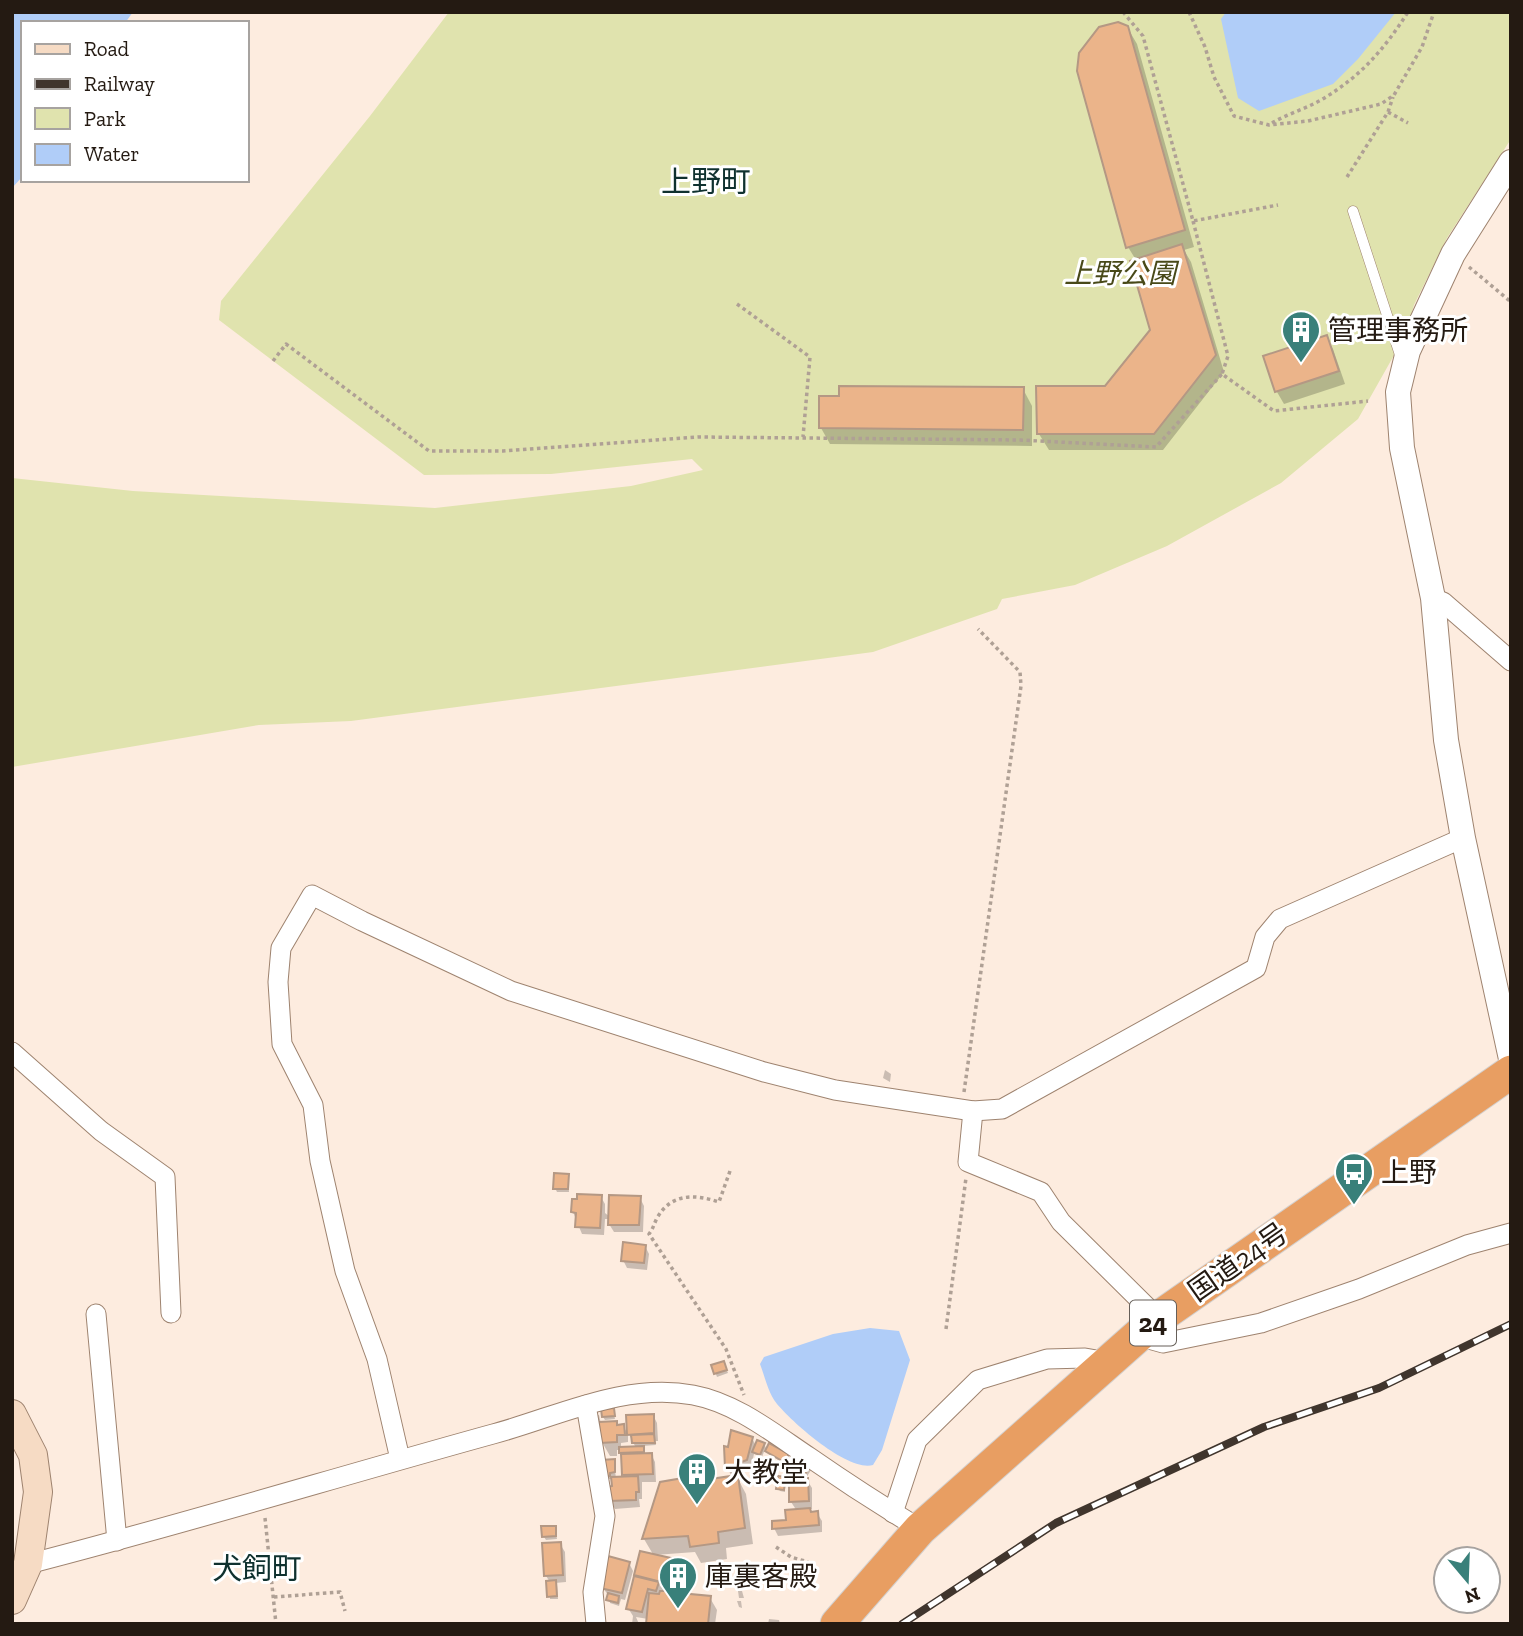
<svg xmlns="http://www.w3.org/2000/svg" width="1523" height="1636" font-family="'Zilla Slab','Noto Sans JP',serif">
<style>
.green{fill:#e0e3ae}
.water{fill:#b0cdf8}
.shadow{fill:#0003}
.building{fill:#ebb48a;stroke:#b49884;stroke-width:2}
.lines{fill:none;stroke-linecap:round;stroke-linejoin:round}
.service-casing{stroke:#9e836f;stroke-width:11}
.minor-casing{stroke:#9e836f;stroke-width:21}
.tertiary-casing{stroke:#9e836f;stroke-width:26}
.secondary-casing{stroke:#9e836f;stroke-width:30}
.trunk-casing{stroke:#d3d1d0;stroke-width:35}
.path{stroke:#afa095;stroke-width:3.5;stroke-dasharray:3.5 3.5;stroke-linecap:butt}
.service{stroke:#fff;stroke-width:10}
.minor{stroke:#fff;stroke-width:19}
.tertiary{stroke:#fff;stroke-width:24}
.secondary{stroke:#f6dbc4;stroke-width:28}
.trunk{stroke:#e89e62;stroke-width:33}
.rail-casing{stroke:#40352d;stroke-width:8}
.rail{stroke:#fff;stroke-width:5;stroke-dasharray:16;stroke-linecap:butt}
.labels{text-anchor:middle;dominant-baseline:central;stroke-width:6;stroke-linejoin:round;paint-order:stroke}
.shield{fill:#fff;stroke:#665f59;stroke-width:2}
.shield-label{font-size:26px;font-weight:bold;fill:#241a12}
.park-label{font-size:28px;font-style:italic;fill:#484918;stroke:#fff}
.poi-label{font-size:28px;fill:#241a12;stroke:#fff;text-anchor:start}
.street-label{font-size:28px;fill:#241a12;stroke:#fff}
.neighbourhood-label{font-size:30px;fill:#0f312f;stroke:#fff}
</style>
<rect width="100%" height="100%" fill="#fdecdf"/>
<polygon class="green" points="449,12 1511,12 1511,139 1447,238 1414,305 1406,334 1358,419 1281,483 1167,546 1075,585 1002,599 997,609 873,652 351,721 259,725 12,767 12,478 133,491 435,508 631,486 703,470 692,459 551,474 424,475 219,320 221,301 370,116"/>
<g class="water">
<polygon points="12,12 133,12 125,23 23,23 23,176 12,188"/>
<polygon points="1226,12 1396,12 1358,59 1333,84 1259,111 1238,98 1221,19"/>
<path d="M870 1328 899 1331 910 1360 882 1450 873 1465C848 1472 793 1423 777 1404 768 1393 765 1377 760 1364L764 1357 833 1334Z"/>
</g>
<g class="shadow">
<polygon points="1127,27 1137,44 1194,247 1184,250 1191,262 1224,372 1163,450 1049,450 1039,434 1106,388 1151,330 1136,260 1128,247"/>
<polygon points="1326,337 1333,349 1345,384 1284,404 1277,392 1265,357"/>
<polygon points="1023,389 1032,406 1032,446 830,444 821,428"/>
<polygon points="885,1070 891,1074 890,1082 883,1078"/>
<polygon points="568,1175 569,1192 557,1192 555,1188"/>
<polygon points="601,1197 605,1204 605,1213 610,1217 640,1198 644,1206 643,1232 614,1232 609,1224 610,1219 605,1219 604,1235 582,1234 573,1212"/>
<polygon points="645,1246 649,1254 647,1270 627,1268 623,1260"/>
<polygon points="713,1366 725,1366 728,1373 717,1377"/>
<polygon points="613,1410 615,1419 605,1420 603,1417"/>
<polygon points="596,1415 599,1415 601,1424 623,1426 628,1434 628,1442 621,1443 621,1449 636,1448 629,1434 653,1415 657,1423 658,1441 655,1441 656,1445 642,1446 645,1455 651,1454 655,1462 656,1482 642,1482 642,1499 639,1499 640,1507 615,1509 610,1501 613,1479 605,1479 614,1461 616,1479 624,1478 623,1457 621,1450 617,1450 617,1456 610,1456 602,1442 601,1424 598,1424"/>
<polygon points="752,1438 756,1446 764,1444 767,1450 788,1456 791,1462 809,1467 811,1470 806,1478 791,1469 787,1463 786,1465 769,1454 765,1449 762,1457 754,1454 751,1468 731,1475 727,1467"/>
<polygon points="737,1477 746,1494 753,1544 726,1548 727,1559 701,1563 695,1552 655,1555 669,1559 683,1582 681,1591 683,1595 710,1598 717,1610 715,1624 647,1624 648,1619 636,1617 639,1624 632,1624 633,1616 628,1608 639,1579 636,1575 654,1556 644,1539 662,1483 682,1480 684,1484"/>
<polygon points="785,1479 785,1492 780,1491 778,1488"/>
<polygon points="807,1480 812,1488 812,1509 809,1509 811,1514 817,1513 822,1521 822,1532 778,1536 774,1528 788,1522 797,1511 791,1502"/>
<polygon points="555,1528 557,1539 546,1540 544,1537"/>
<polygon points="560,1544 565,1552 566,1582 555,1583 557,1585 558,1599 550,1599 550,1582 546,1576"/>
<polygon points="629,1563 633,1571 625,1600 621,1599 619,1606 610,1603 609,1596 602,1587"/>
<polygon points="731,1578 737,1578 738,1586 732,1586"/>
<polygon points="738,1591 742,1591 744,1598 739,1598"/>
<polygon points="737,1601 741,1601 742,1608 739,1607"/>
<polygon points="769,1619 779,1620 780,1624 768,1624"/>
</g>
<g class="building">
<polygon points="1118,22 1128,26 1185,230 1126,248 1077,71 1079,53 1099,27"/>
<polygon points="1182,244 1216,355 1154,434 1037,434 1036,386 1105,386 1150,330 1130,261"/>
<polygon points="1327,335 1339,371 1275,392 1263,356"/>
<polygon points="839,386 1024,387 1023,430 819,428 819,396 839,396"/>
<polygon points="554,1173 569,1174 568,1189 553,1189"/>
<polygon points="577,1194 602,1195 600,1228 575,1227 576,1213 571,1212 572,1199 577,1199"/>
<polygon points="609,1195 641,1196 639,1225 608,1225"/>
<polygon points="623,1242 646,1245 644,1263 621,1261"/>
<polygon points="724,1361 727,1370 714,1374 711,1365"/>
<polygon points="614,1408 615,1416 602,1417 601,1409"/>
<polygon points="654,1414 654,1433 627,1435 626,1415"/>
<polygon points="617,1421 617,1425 624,1424 625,1435 617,1435 617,1442 600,1443 599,1422"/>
<polygon points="731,1430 753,1437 747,1460 725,1468 724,1446 728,1447"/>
<polygon points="654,1434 655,1443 632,1443 631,1435"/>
<polygon points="757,1440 765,1443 760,1455 752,1452"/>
<polygon points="769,1443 789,1454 784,1462 765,1451"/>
<polygon points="644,1446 644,1452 619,1453 619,1447"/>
<polygon points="652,1453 653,1474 622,1475 621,1454"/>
<polygon points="793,1455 810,1466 804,1476 787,1466"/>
<polygon points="615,1459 615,1472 610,1473 610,1476 602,1477 601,1460"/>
<polygon points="738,1475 745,1528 718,1532 719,1543 690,1547 688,1536 642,1539 660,1482 683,1478 683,1483"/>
<polygon points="638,1476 639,1492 636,1492 636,1500 609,1501 608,1487 612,1486 611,1477"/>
<polygon points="778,1476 786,1477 784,1490 776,1489"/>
<polygon points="808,1478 809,1501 789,1502 789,1479"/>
<polygon points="810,1508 811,1512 818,1511 819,1525 772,1529 772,1521 786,1520 785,1510"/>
<polygon points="541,1526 556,1526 556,1536 542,1537"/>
<polygon points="561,1542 563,1575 544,1576 542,1543"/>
<polygon points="640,1551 671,1558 669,1563 675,1564 672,1577 666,1576 665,1583 634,1575"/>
<polygon points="608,1556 630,1562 622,1593 600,1588"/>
<polygon points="634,1576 659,1582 656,1591 648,1589 642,1612 626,1609"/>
<polygon points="556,1580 557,1596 547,1597 546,1581"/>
<polygon points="665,1586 681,1587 680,1593 711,1596 708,1624 646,1624 649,1593 659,1594 660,1591 664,1591"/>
<polygon points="608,1593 619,1596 618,1603 606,1600"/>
</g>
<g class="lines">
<defs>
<polyline id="service" points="1353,211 1401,358"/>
<g id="minor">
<polyline points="1433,598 1443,602 1511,661"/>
<polyline points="12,1052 101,1131 165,1177 171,1313"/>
<polyline points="973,1111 968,1162 1041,1192 1061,1222 1158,1318"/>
<polyline points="96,1314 117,1541"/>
<polyline points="1138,1336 1163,1343 1261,1323 1359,1289 1467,1245 1511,1233"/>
<polyline points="586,1405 605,1516 593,1592 596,1624"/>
<polyline points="400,1459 377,1359 345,1271 320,1161 313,1105 282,1044 278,982 281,948 312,895 362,921 511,991 764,1072 835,1090 973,1111 1002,1109 1256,968 1265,937 1280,919 1463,838"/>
<polyline points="893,1513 917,1440 978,1380 1047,1359 1085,1358 1108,1362"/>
<path d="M28 1564C184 1524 337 1477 493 1434 557 1417 624 1382 693 1395 736 1403 773 1433 809 1457 845 1482 882 1506 920 1529"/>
</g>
<polyline id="tertiary" points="1511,162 1453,254 1408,351 1398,392 1402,448 1433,598 1446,740 1463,838 1511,1059"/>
<polyline id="secondary" points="12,1414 33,1455 38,1492 28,1564 12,1600"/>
<polyline id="trunk" points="837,1624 920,1529 1158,1318 1511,1072"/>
</defs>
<use href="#service" class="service-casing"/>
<use href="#minor" class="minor-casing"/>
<use href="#tertiary" class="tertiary-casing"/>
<use href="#secondary" class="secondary-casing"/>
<use href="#trunk" class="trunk-casing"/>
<g class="path">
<polyline points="1123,12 1143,36 1193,221 1278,205"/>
<polyline points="1189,12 1205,47 1214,77 1234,116 1269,125 1308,121 1381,104 1394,95 1422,47 1434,12"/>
<polyline points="1388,112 1408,123"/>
<path d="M1272 123C1289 113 1309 108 1326 97 1363 74 1385 48 1408 12"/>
<polyline points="1347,177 1388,112 1393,97"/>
<polyline points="1193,221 1228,356 1222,374 1274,411 1368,401"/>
<polyline points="1469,267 1511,302"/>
<polyline points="737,304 810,357 803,437"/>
<polyline points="273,361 286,344 429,451 503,451 699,437 1020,440 1156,447 1222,374"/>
<polyline points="964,1092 1021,686 1020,672 978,629"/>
<path d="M730 1171 719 1202C695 1194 671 1193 657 1218 654 1224 653 1229 649 1234L726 1349 744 1395"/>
<polyline points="946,1329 966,1178"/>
<polyline points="265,1518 276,1624"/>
<polyline points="776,1547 791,1557 808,1562"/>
<polyline points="274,1597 340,1592 345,1611"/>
</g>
<use href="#service" class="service"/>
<use href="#minor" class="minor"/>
<use href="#tertiary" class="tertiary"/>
<use href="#secondary" class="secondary"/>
<use href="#trunk" class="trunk"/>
<defs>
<polyline id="rail" points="902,1624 1056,1523 1264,1427 1379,1388 1511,1324"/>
</defs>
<use href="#rail" class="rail-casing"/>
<use href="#rail" class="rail"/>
</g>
<defs>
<symbol id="building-pin" viewBox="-11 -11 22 30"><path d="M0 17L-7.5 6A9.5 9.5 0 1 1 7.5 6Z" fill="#39807a" stroke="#fff"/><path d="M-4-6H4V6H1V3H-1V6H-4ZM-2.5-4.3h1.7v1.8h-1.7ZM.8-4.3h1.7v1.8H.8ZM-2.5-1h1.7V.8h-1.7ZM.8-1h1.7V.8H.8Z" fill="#fff"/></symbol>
<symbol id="bus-pin" viewBox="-11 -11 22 30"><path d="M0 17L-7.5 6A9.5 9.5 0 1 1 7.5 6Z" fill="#39807a" stroke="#fff"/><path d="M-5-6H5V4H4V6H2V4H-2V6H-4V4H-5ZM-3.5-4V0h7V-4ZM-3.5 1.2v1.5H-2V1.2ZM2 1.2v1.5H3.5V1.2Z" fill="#fff"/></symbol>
</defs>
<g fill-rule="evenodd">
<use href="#building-pin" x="1279" y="308" width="44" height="60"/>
<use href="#bus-pin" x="1332" y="1150" width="44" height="60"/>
<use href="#building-pin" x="675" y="1450" width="44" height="60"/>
<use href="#building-pin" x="656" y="1554" width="44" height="60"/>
</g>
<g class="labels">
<rect class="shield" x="1130" y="1300.5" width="46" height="45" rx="5"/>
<g class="shield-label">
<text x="1153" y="1323">24</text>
</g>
<g class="park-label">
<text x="1120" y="273">上野公園</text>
</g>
<g class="poi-label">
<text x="1328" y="330">管理事務所</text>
<text x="1381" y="1172">上野</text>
<text x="724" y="1472">大教堂</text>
<text x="705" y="1576">庫裏客殿</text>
</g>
<g class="street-label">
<text transform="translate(1238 1262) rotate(-35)">国道24号</text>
</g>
<g class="neighbourhood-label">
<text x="706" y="182">上野町</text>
<text x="257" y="1569">犬飼町</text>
</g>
</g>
<rect width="1523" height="1636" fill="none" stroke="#241a12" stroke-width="28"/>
<rect x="21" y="21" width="228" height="161" fill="#ffffff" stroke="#a7a3a0" stroke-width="2"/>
<rect x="35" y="44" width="35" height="10" fill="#f6dbc4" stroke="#a7a3a0" stroke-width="2"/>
<text x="84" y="56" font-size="21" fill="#241a12">Road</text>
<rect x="35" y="79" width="35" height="10" fill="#40352d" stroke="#a7a3a0" stroke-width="2"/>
<text x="84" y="91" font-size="21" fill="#241a12">Railway</text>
<rect x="35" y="108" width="35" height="21" fill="#e0e3ae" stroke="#a7a3a0" stroke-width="2"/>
<text x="84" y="126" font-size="21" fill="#241a12">Park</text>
<rect x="35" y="144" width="35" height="21" fill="#b0cdf8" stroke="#a7a3a0" stroke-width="2"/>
<text x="84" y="161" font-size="21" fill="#241a12">Water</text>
<g transform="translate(1467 1580) rotate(161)"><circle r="33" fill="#ffffff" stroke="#a7a3a0" stroke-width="2"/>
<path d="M0-5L12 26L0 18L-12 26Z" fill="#39807a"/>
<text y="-10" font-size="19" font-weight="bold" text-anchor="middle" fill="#241a12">N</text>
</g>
</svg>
